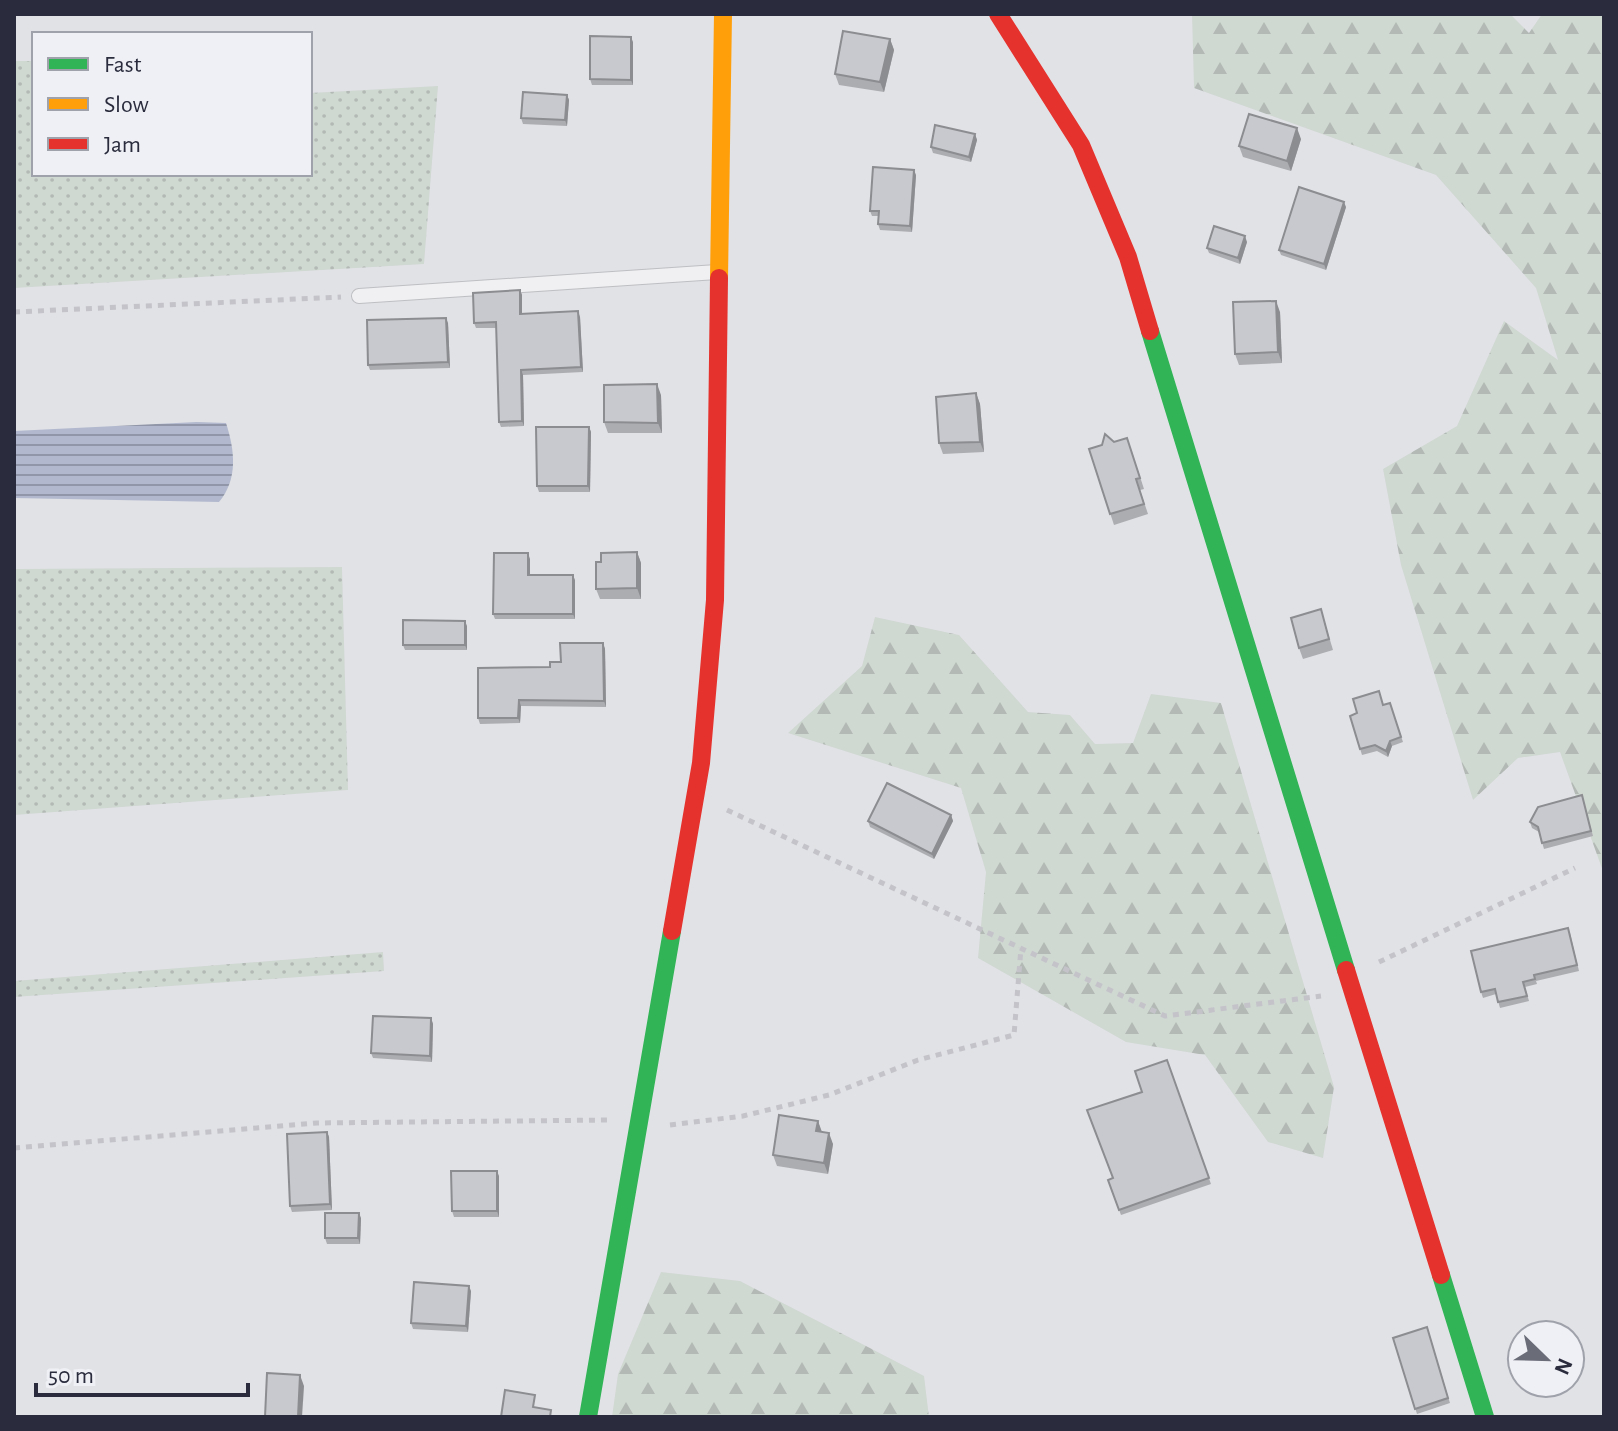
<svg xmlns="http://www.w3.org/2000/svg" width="1618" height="1431" font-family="'Alegreya Sans',sans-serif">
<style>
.green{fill:url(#green-dots)}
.forest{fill:url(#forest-firs)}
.water{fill:url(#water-rules)}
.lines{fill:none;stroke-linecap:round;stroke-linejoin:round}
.lane-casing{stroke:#bebfc2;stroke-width:16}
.path{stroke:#c3c3c9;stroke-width:5;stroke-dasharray:6 6;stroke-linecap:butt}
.lane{stroke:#f0f0f3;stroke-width:14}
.fast{stroke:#30b455;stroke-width:18}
.slow{stroke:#ff9f0a;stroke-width:18}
.jam{stroke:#e5322d;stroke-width:18}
.wall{fill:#acadb1}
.shaded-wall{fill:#8c8d90}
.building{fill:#c8c9ce;stroke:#8c8d90;stroke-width:2}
</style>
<defs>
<pattern id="green-dots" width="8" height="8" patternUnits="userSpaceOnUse" patternTransform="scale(2)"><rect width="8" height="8" fill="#d0d8d2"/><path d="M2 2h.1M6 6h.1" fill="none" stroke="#b3bab5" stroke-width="1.8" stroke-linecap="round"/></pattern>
<pattern id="forest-firs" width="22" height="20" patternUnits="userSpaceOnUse" patternTransform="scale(2)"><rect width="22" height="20" fill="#d0d8d2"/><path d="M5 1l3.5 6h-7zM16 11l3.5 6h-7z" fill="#b3bab5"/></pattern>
<pattern id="water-rules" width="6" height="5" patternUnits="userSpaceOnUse" patternTransform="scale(2)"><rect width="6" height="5" fill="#b2b9ce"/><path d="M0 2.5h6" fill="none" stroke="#9197a8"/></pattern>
</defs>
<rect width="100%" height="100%" fill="#e1e2e6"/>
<g class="green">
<polygon points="14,61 34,61 34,174 310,174 310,93 438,86 424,264 14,288"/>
<polygon points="342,567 348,790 14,815 14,569"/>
<polygon points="383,952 384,971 14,997 14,981"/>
</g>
<g class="forest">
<polygon points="1192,14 1510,14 1529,33 1542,14 1604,14 1604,874 1560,752 1518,758 1473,800 1401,565 1383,469 1457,426 1504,321 1558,360 1536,288 1436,175 1194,88"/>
<polygon points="875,617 959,635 1028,712 1070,715 1095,744 1133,743 1151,694 1221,703 1334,1087 1323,1158 1268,1142 1205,1055 1126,1042 978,958 986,872 961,788 788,733 862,666"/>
<polygon points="661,1272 740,1281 924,1376 929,1417 612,1417 618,1374"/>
</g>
<path class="water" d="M197 422 226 423C235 451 238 479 219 502L14 498V431Z"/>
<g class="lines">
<defs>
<polyline id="lane" points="359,296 717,272"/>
</defs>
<use href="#lane" class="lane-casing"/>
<g class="path">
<polyline points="14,312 341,297"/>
<polyline points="727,810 1165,1016 1321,996"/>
<polyline points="1379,962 1575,868"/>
<polyline points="670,1125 743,1116 829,1095 918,1060 1014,1035 1021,948"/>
<polyline points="14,1148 317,1123 608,1120"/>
</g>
<use href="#lane" class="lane"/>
<g class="fast">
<polyline points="1150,331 1346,970"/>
<polyline points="1441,1275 1485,1417"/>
<polyline points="588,1417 672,931"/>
</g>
<polyline class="slow" points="719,278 723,14"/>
<g class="jam">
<polyline points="998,14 1081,145 1128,257 1150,331"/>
<polyline points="672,931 701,763 715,600 719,278"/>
<polyline points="1346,970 1441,1275"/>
</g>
</g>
<g class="wall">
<polygon points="890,39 894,50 884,92 839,85 835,74"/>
<polygon points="633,42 633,85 592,85 590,79"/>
<polygon points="567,95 569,100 567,126 523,124 521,118"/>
<polygon points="975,134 977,140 971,162 933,153 931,147"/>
<polygon points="1301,139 1291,171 1243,157 1239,146"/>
<polygon points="916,175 912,232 880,230 878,224 879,216 872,216 870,211"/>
<polygon points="1346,207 1326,270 1281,255 1279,250"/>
<polygon points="1247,242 1240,264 1209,253 1207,248"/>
<polygon points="520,290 522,295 522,314 580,317 583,372 523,375 524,426 501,427 499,422 497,328 476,328 474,323"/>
<polygon points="1280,312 1282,363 1239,365 1235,354"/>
<polygon points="448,323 450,368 370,370 368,365"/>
<polygon points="976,393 980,404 984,452 943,454 939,443"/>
<polygon points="661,395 662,433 608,433 604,422"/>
<polygon points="589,427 591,432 590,492 539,492 537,486"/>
<polygon points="1114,442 1131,449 1144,489 1140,490 1148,514 1114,525 1089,449"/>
<polygon points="637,552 641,563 641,599 600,599 596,589 601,562"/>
<polygon points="530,559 530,575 575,580 575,619 495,619 493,614"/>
<polygon points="1324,620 1333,650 1303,659 1299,648"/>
<polygon points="467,626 467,650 405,650 403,645"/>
<polygon points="603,643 605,649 606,707 521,706 520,723 480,724 478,718 550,667"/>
<polygon points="1390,703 1403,742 1392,746 1388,757 1377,751 1362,755 1350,716"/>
<polygon points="1582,795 1593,836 1544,849 1539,832 1532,828 1530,822"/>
<polygon points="951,815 953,821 934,859 870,827 868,821"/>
<polygon points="1570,933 1579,971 1536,981 1537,984 1525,987 1529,1001 1500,1008 1496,994 1483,998 1481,992"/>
<polygon points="431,1018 433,1024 432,1062 373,1058 371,1053"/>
<polygon points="1167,1060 1211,1184 1121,1215 1108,1180 1113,1178"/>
<polygon points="818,1121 821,1132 833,1144 828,1174 777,1166 773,1155"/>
<polygon points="327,1132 329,1137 332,1210 292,1212 290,1206"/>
<polygon points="499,1176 499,1217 454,1217 452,1211"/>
<polygon points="361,1218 360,1244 327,1244 325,1238"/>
<polygon points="471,1291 468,1332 413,1329 411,1323"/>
<polygon points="1427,1327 1450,1403 1417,1414 1393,1338"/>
</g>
<g class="shaded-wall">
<polygon points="631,37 633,42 633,85 631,80"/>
<polygon points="890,39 894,50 884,92 880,82"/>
<polygon points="567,95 569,100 567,126 565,120"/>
<polygon points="1297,128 1301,139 1291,171 1287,161"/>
<polygon points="975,134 977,140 971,162 969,157"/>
<polygon points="914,170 916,175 912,232 910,226"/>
<polygon points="1344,202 1346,207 1326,270 1324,264"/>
<polygon points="1245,236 1247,242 1240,264 1238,258"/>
<polygon points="520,290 522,295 522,320 520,314"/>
<polygon points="1276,301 1280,312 1282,363 1278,352"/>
<polygon points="578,311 580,317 583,372 581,367"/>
<polygon points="446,318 448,323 450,368 448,362"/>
<polygon points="521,370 523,375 524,426 522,421"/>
<polygon points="657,384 661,395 662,433 658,423"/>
<polygon points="976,393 980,404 984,452 980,442"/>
<polygon points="589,427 591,432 590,492 588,486"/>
<polygon points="637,552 641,563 641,599 637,588"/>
<polygon points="528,553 530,559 530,580 528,575"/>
<polygon points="573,575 575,580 575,619 573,614"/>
<polygon points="465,621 467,626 467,650 465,645"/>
<polygon points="603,643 605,649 606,707 604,701"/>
<polygon points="519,700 521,706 520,723 518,718"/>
<polygon points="1390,741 1392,746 1388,757 1386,751"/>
<polygon points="951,815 953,821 934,859 932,854"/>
<polygon points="431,1018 433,1024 432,1062 430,1056"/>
<polygon points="818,1121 822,1132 816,1131"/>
<polygon points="327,1132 329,1137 332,1210 330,1204"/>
<polygon points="829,1133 833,1144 828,1174 824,1163"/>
<polygon points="497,1171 499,1176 499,1217 497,1211"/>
<polygon points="359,1213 361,1218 360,1244 358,1238"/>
<polygon points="469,1286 471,1291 468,1332 466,1326"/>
<polygon points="300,1375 304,1386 302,1417 298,1417"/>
</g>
<g class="building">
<polygon points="843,31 890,39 880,82 835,74"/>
<polygon points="590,36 631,37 631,80 590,79"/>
<polygon points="523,92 567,95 565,120 521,118"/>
<polygon points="1249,114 1297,128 1287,161 1239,146"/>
<polygon points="935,125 975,134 969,157 931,147"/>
<polygon points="873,167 914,170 910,226 878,224 879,211 870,211"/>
<polygon points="1299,187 1344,202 1324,264 1279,250"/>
<polygon points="1214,226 1245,236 1238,258 1207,248"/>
<polygon points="520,290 520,314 578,311 581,367 521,370 522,421 499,422 496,322 474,323 473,293"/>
<polygon points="1276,301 1278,352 1235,354 1233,302"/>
<polygon points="446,318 448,362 368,365 367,320"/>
<polygon points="657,384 658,423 604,422 604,385"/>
<polygon points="976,393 980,442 939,443 936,397"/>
<polygon points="536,427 589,427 588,486 537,486"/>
<polygon points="1105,434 1114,442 1127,438 1140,478 1136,479 1144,504 1110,514 1089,449 1102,445"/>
<polygon points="637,552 637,588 596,589 596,562 601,562 601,553"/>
<polygon points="494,553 528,553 528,575 573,575 573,614 493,614"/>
<polygon points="1321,609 1329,639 1299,648 1291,618"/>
<polygon points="403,620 465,621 465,645 403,645"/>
<polygon points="560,643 603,643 604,701 519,700 518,718 478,718 478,668 550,667 550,662 561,662"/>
<polygon points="1379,691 1383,705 1390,703 1401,737 1390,741 1386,751 1375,745 1360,749 1350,716 1357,713 1353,699"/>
<polygon points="887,783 951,815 932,854 868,821"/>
<polygon points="1582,795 1591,831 1542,843 1538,827 1530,822 1538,807"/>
<polygon points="1568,928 1577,965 1534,975 1535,979 1523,982 1527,996 1498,1002 1495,989 1481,992 1471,951"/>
<polygon points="373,1016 431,1018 430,1056 371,1053"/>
<polygon points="1167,1060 1209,1178 1119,1210 1108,1180 1113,1178 1087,1110 1142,1092 1135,1071"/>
<polygon points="779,1115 818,1121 816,1131 829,1133 824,1163 773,1155"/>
<polygon points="327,1132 330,1204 290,1206 287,1134"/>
<polygon points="451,1171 497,1171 497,1211 452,1211"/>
<polygon points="325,1213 359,1213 358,1238 325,1238"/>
<polygon points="414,1282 469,1286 466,1326 411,1323"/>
<polygon points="1427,1327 1448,1398 1415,1409 1393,1338"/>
<polygon points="267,1373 300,1375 298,1417 265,1417"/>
<polygon points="505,1390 535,1395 533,1407 551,1410 550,1417 501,1417"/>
</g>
<rect width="1618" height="1431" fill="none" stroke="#2a2c3d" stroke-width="32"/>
<rect x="32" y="32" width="280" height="144" fill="#eff0f5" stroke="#a0a2ab" stroke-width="2"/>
<rect x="48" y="58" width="40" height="12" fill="#30b455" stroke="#a0a2ab" stroke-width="2"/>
<text x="104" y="72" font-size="24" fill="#2a2c3d">Fast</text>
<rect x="48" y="98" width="40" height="12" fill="#ff9f0a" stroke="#a0a2ab" stroke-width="2"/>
<text x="104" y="112" font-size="24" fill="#2a2c3d">Slow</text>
<rect x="48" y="138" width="40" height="12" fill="#e5322d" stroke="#a0a2ab" stroke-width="2"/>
<text x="104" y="152" font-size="24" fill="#2a2c3d">Jam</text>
<g transform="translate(1546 1359) rotate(113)"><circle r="38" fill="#eff0f5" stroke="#a0a2ab" stroke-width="2"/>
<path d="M0-6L14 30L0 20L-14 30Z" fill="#6a6c78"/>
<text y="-12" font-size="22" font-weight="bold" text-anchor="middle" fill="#2a2c3d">N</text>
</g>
<path d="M36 1383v12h212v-12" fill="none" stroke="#2a2c3d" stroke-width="4"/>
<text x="48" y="1383" font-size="24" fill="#2a2c3d" stroke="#eff0f5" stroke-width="6" paint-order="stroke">50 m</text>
</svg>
